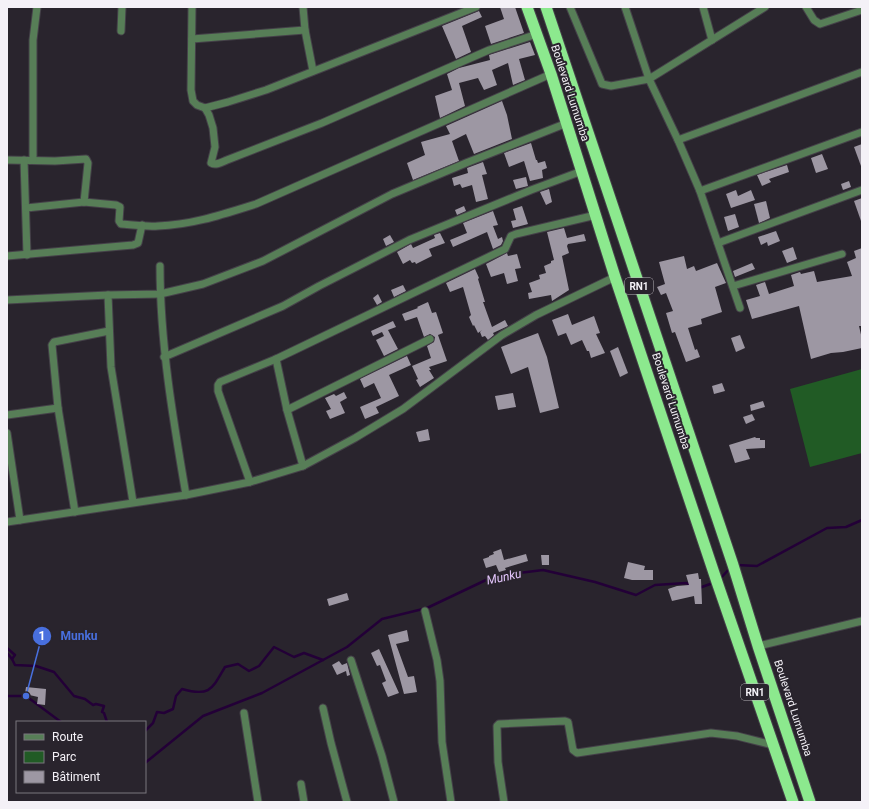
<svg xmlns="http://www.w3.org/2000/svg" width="869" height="809" font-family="Roboto,sans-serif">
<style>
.green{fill:#215b25}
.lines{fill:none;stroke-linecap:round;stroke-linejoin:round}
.stream{stroke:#230037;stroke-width:2.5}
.building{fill:#9d97a3}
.minor-casing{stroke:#454149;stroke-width:9}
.trunk-casing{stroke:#454149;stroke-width:13}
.minor{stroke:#577e57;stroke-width:7}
.trunk{stroke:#8ce98e;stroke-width:11}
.labels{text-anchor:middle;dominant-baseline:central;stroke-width:4;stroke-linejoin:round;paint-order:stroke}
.shield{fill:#29242d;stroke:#b7b4ba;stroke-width:1}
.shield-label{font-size:10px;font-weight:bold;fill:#f4f1f7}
.street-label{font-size:11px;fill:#f4f1f7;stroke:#29242d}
.water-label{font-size:12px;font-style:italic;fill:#e4c6fd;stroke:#29242d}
.leader{fill:none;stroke:#486fde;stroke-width:1.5}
.callout-dot{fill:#486fde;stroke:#29242d;stroke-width:1.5}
.mark-label{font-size:12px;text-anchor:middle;font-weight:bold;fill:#fff}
.callout-label{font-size:12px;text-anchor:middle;font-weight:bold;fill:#486fde;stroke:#29242d;stroke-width:4;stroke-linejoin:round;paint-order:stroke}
</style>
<rect width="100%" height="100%" fill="#29242d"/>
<polygon class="green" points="862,369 862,453 810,467 790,389"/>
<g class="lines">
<g class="stream">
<polyline points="737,565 757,566 827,528 846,527 862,520"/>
<polyline points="719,580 731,567"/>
<polyline points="699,588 713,583"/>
<polyline points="7,648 15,655 12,659"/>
<polyline points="7,653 12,659 15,665 36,666 54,672 74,696 85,699 93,705 96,704 104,706 102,712 104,713 107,722"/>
<polyline points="7,696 26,696 61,722"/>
<path d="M145 731 153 723 157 712 164 713 173 709 176 696 182 689C210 697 212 689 225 667L238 664 249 671 259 666 274 647 294 657 304 653 323 660"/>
<polyline points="145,763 203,716 262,693 347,647 382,619 427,608 486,580 511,574 543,570 595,582 636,595 655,585 686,583 691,585"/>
</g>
</g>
<g class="building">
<polygon points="500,7 515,7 524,33 491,44 485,26 504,19"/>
<polygon points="479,11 482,17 462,26 471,52 456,59 442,26"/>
<polygon points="530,42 535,55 519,59 525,80 513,85 508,63 492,70 497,85 484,90 478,78 459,83 465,106 440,118 435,96 452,90 447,74 459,68 490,60 489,55"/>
<polygon points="502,101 507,115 512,139 474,154 466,134 452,141 459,161 413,180 407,163 425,155 421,142 450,134 446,126"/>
<polygon points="531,143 536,160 537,160 538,163 545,161 547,168 542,170 543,178 530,181 524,161 509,167 504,153"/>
<polygon points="862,144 862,166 861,166 854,147"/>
<polygon points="822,154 828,169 816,173 811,158"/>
<polygon points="483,162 487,174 482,175 488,199 476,202 472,185 462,188 460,184 454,186 452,178 468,173 467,168"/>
<polygon points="787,165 789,172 769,179 771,182 762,186 757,175"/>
<polygon points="526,177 528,186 516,189 513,180"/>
<polygon points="849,181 851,187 843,190 841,184"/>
<polygon points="549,189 552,202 546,205 540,192"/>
<polygon points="736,190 738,196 751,190 755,200 731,208 726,194"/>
<polygon points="862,198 862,220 861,221 854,201"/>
<polygon points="766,201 770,218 759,223 754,204"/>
<polygon points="464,206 466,211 457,215 455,210"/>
<polygon points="522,206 528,224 513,228 511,221 516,220 513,209"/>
<polygon points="493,211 498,225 493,226 498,239 502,237 503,241 501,245 493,249 487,232 453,247 450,240 467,233 463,223"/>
<polygon points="735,214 739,227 728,231 724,217"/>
<polygon points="564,228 567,238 584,234 586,241 568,244 567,246 569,253 562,256 569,290 552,301 551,295 529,299 528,293 532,292 529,283 540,279 539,275 546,273 544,266 551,263 551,261 554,260 547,232"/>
<polygon points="776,231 780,241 768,246 767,242 761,245 758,237"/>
<polygon points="440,233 445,243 429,249 432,256 416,264 415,262 412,263 410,260 403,264 397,252 411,244 413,248 435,238 434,235"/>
<polygon points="390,235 394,242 386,246 383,239"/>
<polygon points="793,247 797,259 787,263 782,251"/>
<polygon points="862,248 862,326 859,326 862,339 862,348 843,352 831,353 811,359 799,306 752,319 746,300 760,296 756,285 765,282 769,294 794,286 791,275 800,272 801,274 814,271 817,282 852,276 847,262 856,258 854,251"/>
<polygon points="507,253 508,256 517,254 521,268 515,269 518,281 507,284 504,273 491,277 486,264"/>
<polygon points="684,256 687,269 694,266 696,271 717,263 726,283 715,287 722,312 701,319 702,324 688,328 695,350 697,349 700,357 686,362 675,332 672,333 666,313 673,311 666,293 661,295 657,287 665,284 659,262"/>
<polygon points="752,263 755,269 735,277 733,271"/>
<polygon points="475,269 479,278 478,279 485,302 483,302 492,327 505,320 508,326 493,333 494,335 488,340 485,336 482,337 480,332 482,330 478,333 474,325 473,326 469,317 471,315 463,287 450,292 446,283"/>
<polygon points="403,285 406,291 394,297 391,290"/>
<polygon points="378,294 382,302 377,305 373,298"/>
<polygon points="428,302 432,313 436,312 443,333 438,335 447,361 429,367 431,370 429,370 434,378 420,387 416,380 418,379 412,366 431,358 427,346 434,342 435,337 430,334 424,337 417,317 405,321 402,314 418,308 417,307"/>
<polygon points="568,314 572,325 594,316 600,333 596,334 605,353 591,358 589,351 587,351 582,340 571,345 566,333 558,336 552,320"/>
<polygon points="393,321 396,327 388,330 398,349 384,356 376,340 384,336 382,332 373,336 371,331"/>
<polygon points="538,333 547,357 559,408 540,413 528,367 511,374 501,347"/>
<polygon points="740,335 745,348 736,352 731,338"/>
<polygon points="618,347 628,373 620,377 610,351"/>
<polygon points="407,356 411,365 389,375 399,396 376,407 379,413 365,419 360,407 381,398 374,383 364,388 360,379"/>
<polygon points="722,383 725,391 714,394 712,386"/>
<polygon points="344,392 347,398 340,402 345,413 330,419 326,411 331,409 325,398 334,394 336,396"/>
<polygon points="513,393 516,407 498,410 495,396"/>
<polygon points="763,401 765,407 751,411 750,405"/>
<polygon points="752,414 755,420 746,424 743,417"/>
<polygon points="428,429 430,440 419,442 416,432"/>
<polygon points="755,437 756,438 760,438 760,440 765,440 765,448 746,449 750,459 735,463 729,445"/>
<polygon points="501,549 504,560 526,554 528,561 505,568 506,570 499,572 496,565 486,568 483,559 489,557 489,556 494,554 493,552"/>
<polygon points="541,555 549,555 549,565 542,565"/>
<polygon points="628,562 645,566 644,570 653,570 653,580 632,580 624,578"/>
<polygon points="698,573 699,579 701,579 702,604 695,604 694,596 672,601 668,589 677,586 689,585 686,575"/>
<polygon points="347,593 349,600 329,606 327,599"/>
<polygon points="407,630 409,641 396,644 408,677 414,676 417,692 404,694 388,635"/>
<polygon points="379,649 399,693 388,697 382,683 386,681 380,665 377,666 371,653"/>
<polygon points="339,661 342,665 347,663 350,675 347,676 346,671 337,675 332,665"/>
<polygon points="26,687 46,689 45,705 37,704 38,697 25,694"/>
</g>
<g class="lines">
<defs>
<g id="minor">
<path d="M192 7 191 90 193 101 197 105 205 108 209 115 213 128 215 147 211 163C216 166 222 162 227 160L322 123 489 50 537 34"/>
<polyline points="303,7 305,30 313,71"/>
<polyline points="570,7 600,79 602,84 611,86 649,79 765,7"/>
<polyline points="625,7 649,79 678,140 700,191 740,308"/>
<polyline points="703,7 712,40"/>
<polyline points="806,7 814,20 820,24 862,10"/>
<polyline points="121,31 122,7"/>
<polyline points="192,39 305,30"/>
<polyline points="205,108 228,102 266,90 476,7"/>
<polyline points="678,140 862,72"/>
<polyline points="7,160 55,161 86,159 88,163 84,202"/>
<polyline points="24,160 27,255"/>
<polyline points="33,160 33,40 37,7"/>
<polyline points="700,191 862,132"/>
<path d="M26 208 84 202 116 205 120 207 119 221 121 224C133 225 146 227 158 226 192 225 224 214 256 204L551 74"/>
<polyline points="718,243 862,190"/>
<polyline points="7,256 133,245 138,243 142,225"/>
<path d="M160 266C160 343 173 419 186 495"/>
<polyline points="733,286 842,254"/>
<polyline points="7,300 108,295"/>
<polyline points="164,357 283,306 319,286 409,240 531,190 582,171"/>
<polyline points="276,359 287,410 303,466"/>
<polyline points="287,410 430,339"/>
<polyline points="7,415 58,408"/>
<polyline points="7,433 20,520"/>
<polyline points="250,482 218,391 218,385 220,382 276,359 505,249 511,236 516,234 596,215"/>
<polyline points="133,502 111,367 108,295 160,294 203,284 263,261 392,194 466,163 567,123"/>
<polyline points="75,512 58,408 52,345 54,342 109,331"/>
<polyline points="7,522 186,495 250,482 303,466 355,438 403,409 502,335 536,315 615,277"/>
<polyline points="425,611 437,660 440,681 442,742 451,802"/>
<polyline points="758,646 862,621"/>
<polyline points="351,660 382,756 394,802"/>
<polyline points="323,708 331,743 347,802"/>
<polyline points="244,713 258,802"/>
<polyline points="301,784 304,802"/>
<polyline points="504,802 498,762 497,726 499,724 565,721 568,722 573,750 577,753 711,733 737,736 773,745"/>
</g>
<g id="trunk">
<polyline points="527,7 551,74 615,277 717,582 793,802"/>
<polyline points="546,7 733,565 758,646 810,802"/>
</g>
</defs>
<use href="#minor" class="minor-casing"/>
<use href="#trunk" class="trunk-casing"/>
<use href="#minor" class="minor"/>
<use href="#trunk" class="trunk"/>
</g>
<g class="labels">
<g class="shield">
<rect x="625" y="278" width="28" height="16" rx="3"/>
<rect x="741" y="684" width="28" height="16" rx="3"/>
</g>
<g class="shield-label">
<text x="639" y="286">RN1</text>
<text x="755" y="692">RN1</text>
</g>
<g class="street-label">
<text transform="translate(570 93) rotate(72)">Boulevard Lumumba</text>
<text transform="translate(671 401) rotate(72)">Boulevard Lumumba</text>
<text transform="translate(793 708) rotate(72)">Boulevard Lumumba</text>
</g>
<g class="water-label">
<text transform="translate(504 577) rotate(-12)">Munku</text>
</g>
</g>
<path class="leader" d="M26 696L42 636"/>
<g class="callout-dot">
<circle cx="26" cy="696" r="4"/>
<circle cx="42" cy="636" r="10"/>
</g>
<g class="mark-label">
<text x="42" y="640">1</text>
</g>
<g class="callout-label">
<text x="79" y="640">Munku</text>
</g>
<rect width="869" height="809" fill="none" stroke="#f4f1f7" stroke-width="16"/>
<rect x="16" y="721" width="130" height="72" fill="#29242d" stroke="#7a767e"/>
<rect x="24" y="734" width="20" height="6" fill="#577e57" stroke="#7a767e"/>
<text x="52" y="741" font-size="12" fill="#f4f1f7">Route</text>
<rect x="24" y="751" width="20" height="12" fill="#215b25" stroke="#7a767e"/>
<text x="52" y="761" font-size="12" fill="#f4f1f7">Parc</text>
<rect x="24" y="771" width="20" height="12" fill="#9d97a3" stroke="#7a767e"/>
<text x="52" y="781" font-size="12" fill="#f4f1f7">Bâtiment</text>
</svg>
